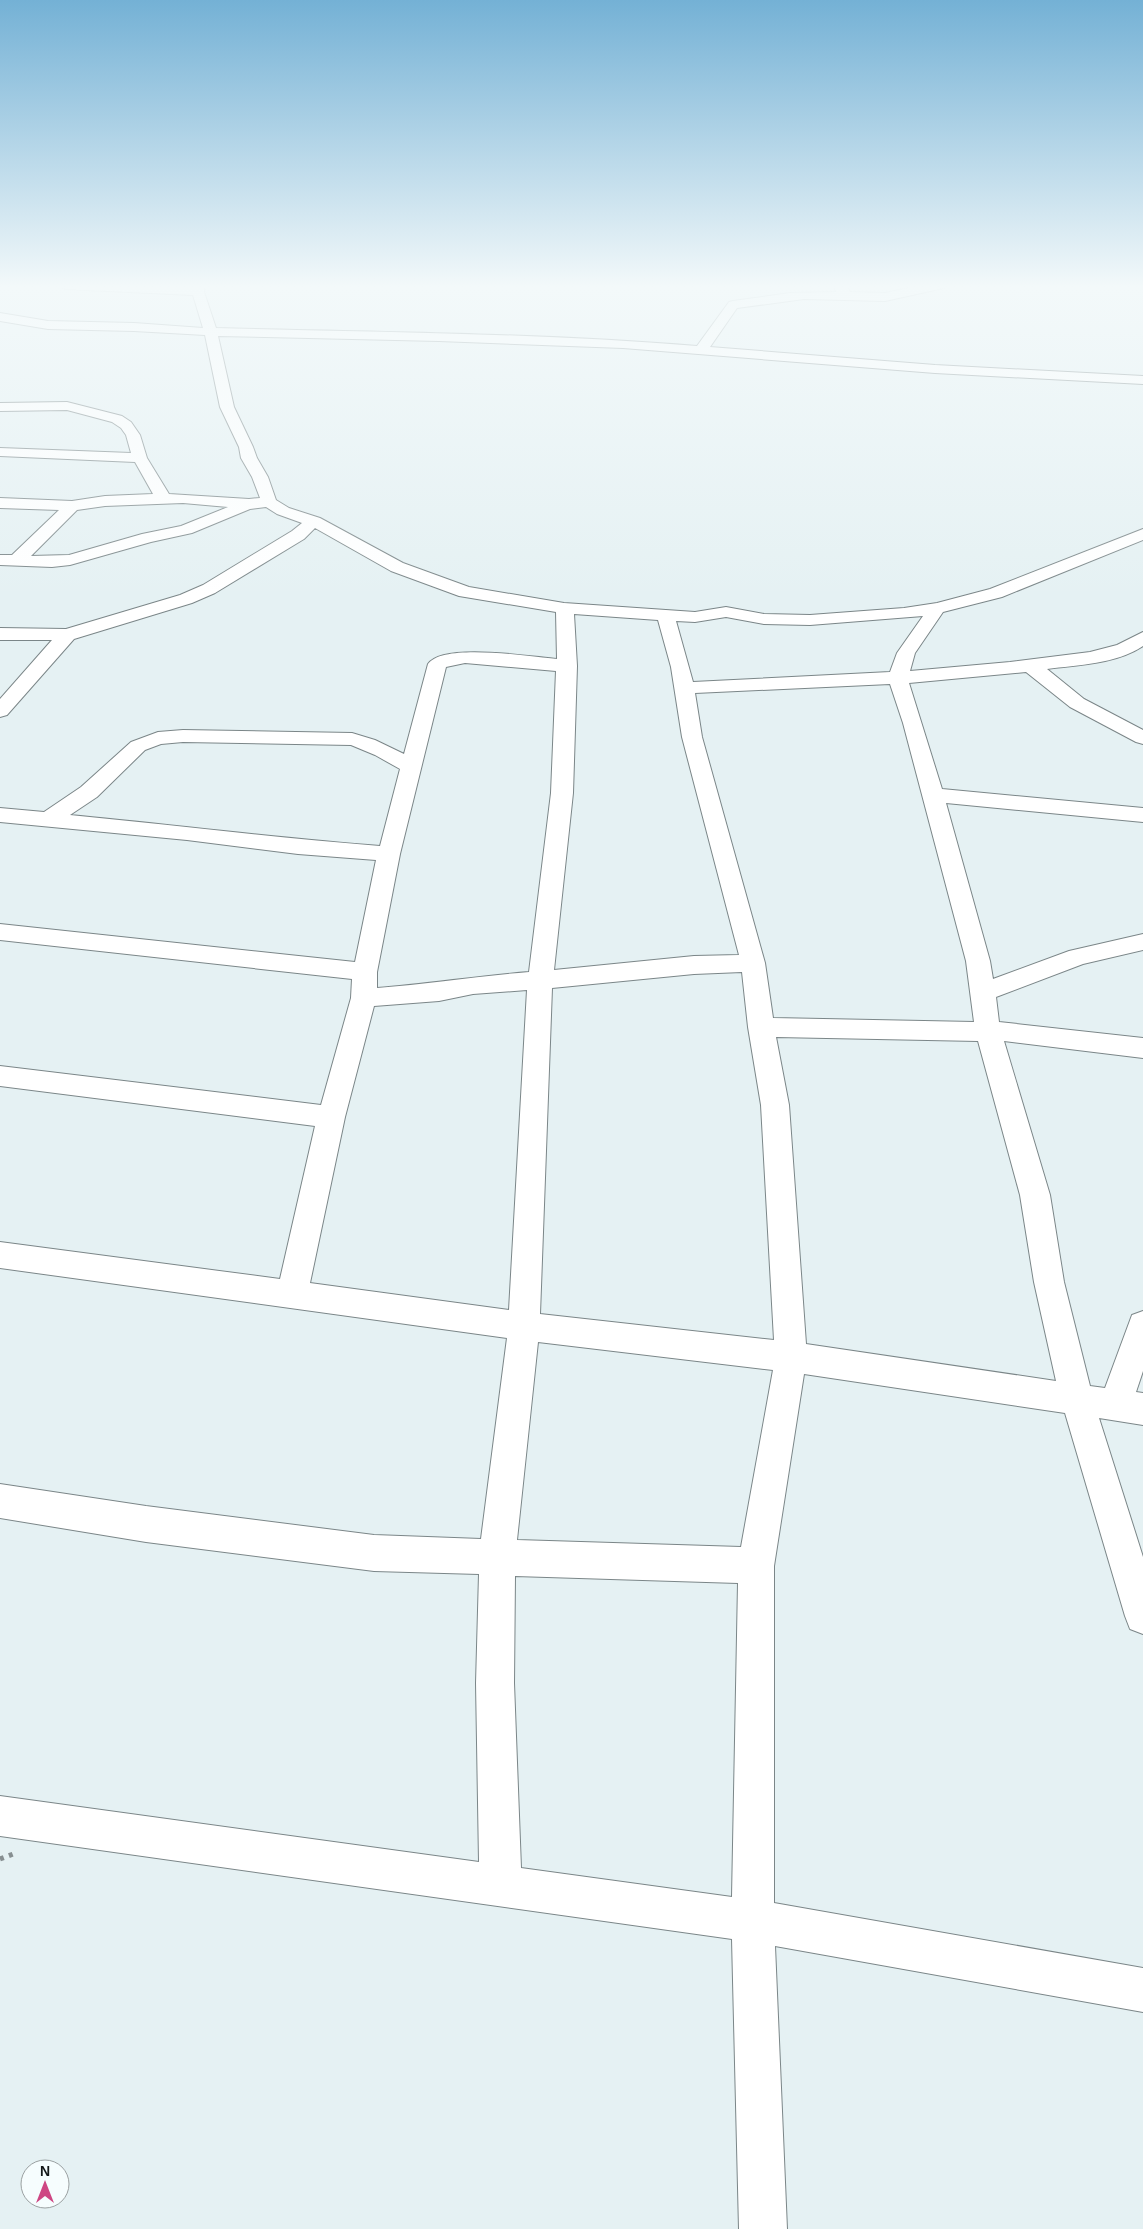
<svg xmlns="http://www.w3.org/2000/svg" width="1143" height="2229" font-family="Arial,sans-serif">
<style>
.lines{fill:none;stroke-linecap:round;stroke-linejoin:round}
.street-casing{stroke:#7b8688;stroke-width:2}
.path{stroke:#878f91;stroke-width:5;stroke-dasharray:4 5.5;stroke-linecap:butt}
.street{fill:#fff;fill-rule:evenodd}
</style>
<rect width="100%" height="100%" fill="#e5f1f3"/>
<g class="lines">
<defs>
<path id="street" d="M59 285H139L193 288V285H205L204 292 216 328C377 332 537 333 697 346L729 302 733 301 790 293 836 292 834 285H846L850 292 885 293 922 285H946L944 288 885 301 804 299 737 308 710 347 935 365 1143 376V384L935 373 623 348 439 341 218 336 234 407 253 447 257 458 268 477 276 500 289 508 320 518 403 563 469 587 564 603 695 612 726 607 764 614 810 615 904 608 937 603 990 589 1143 529V540L1002 597 943 612 915 653 910 671 1010 662 1090 652 1117 645 1143 632V646C1116 664 1078 665 1047 669L1084 699 1143 730V744L1136 742 1070 707 1026 672 909 683 942 789 1143 808V822L946 803 990 961 993 979 1069 951 1143 934V950L1083 964 996 997 999 1022 1143 1038V1058L1004 1041 1050 1195 1064 1282 1090 1386 1105 1388 1132 1315 1143 1311V1371L1136 1392 1143 1393V1425L1099 1418 1143 1557V1634L1130 1629 1125 1616 1065 1413 804 1374 774 1566V1903L1143 1968V2012L775 1946 787 2229H739L732 1939 0 1836V1796L479 1862 476 1683 479 1574 374 1571 146 1542 0 1518V1484L146 1506 374 1535 481 1539 507 1338 0 1268V1242L280 1279 315 1126 0 1086V1066L321 1105 351 998 352 979 0 940V924L355 962 376 860 298 854 187 840 0 822V808L44 812 81 787 131 742 158 732 183 730 352 733 375 740 404 754 428 664C443 642 531 657 557 659L556 612 459 596 391 571 315 528 304 539 215 593 192 603 74 639 7 715 0 717V699L52 640H0V628L66 629 180 595 203 585 292 531 302 523 277 514 266 507 250 509 192 533 151 542 70 565 52 567 0 565V555H12L59 510 0 508V498L72 501 105 496 153 494 135 462 0 456V448L131 453 126 435 121 428 112 422 67 410 0 411V403L67 402 122 416 131 422 140 435 147 458 169 494 249 499 260 498 252 477 241 458 239 447 220 407 205 335 134 331 48 329 0 321V313L48 321 134 323 203 328 193 295 65 289ZM183 503 228 507 181 526 142 534 69 555 31 556 77 510 105 506ZM574 614 658 620 671 667 682 737 739 955 694 956 554 970 573 793 577 666ZM923 616 897 653 890 672 693 682 676 621 695 622 726 617 764 624 810 625ZM465 663 556 671 551 793 529 972C478 976 428 984 377 988V972L400 854 446 667ZM890 684 903 723 966 961 974 1022 773 1018 765 963 702 737 695 693ZM183 742 351 745 375 755 400 769 380 846C276 838 174 825 70 815L97 797 145 750 161 744ZM742 972 748 1027 761 1105 774 1340 540 1314 552 988 694 974ZM527 990 509 1310 310 1283 345 1117 374 1006 439 1001 473 994ZM776 1037 978 1041 1020 1195 1034 1282 1056 1381 806 1344 789 1105ZM538 1342 773 1370 741 1547 517 1540ZM515 1576 738 1583 732 1897 521 1868 514 1683Z"/>
</defs>
<use href="#street" class="street-casing"/>
<polyline class="path" points="0,1859 16,1853"/>
<use href="#street" class="street"/>
</g>
<linearGradient id="sky" x2="0" y2="1"><stop stop-color="#74b1d5"/><stop offset="0.48" stop-color="#f3f9fa"/><stop offset="1" stop-color="#f3f9fa" stop-opacity="0"/></linearGradient>
<rect width="1143" height="597" fill="url(#sky)"/>
<g transform="translate(45 2184)"><circle r="24" fill="#f6fdfe" stroke="#9ba1a2"/>
<path d="M0-4L9 19L0 12L-9 19Z" fill="#ce4683"/>
<text y="-8" font-size="14" font-weight="bold" text-anchor="middle" fill="#131718">N</text>
</g>
</svg>
